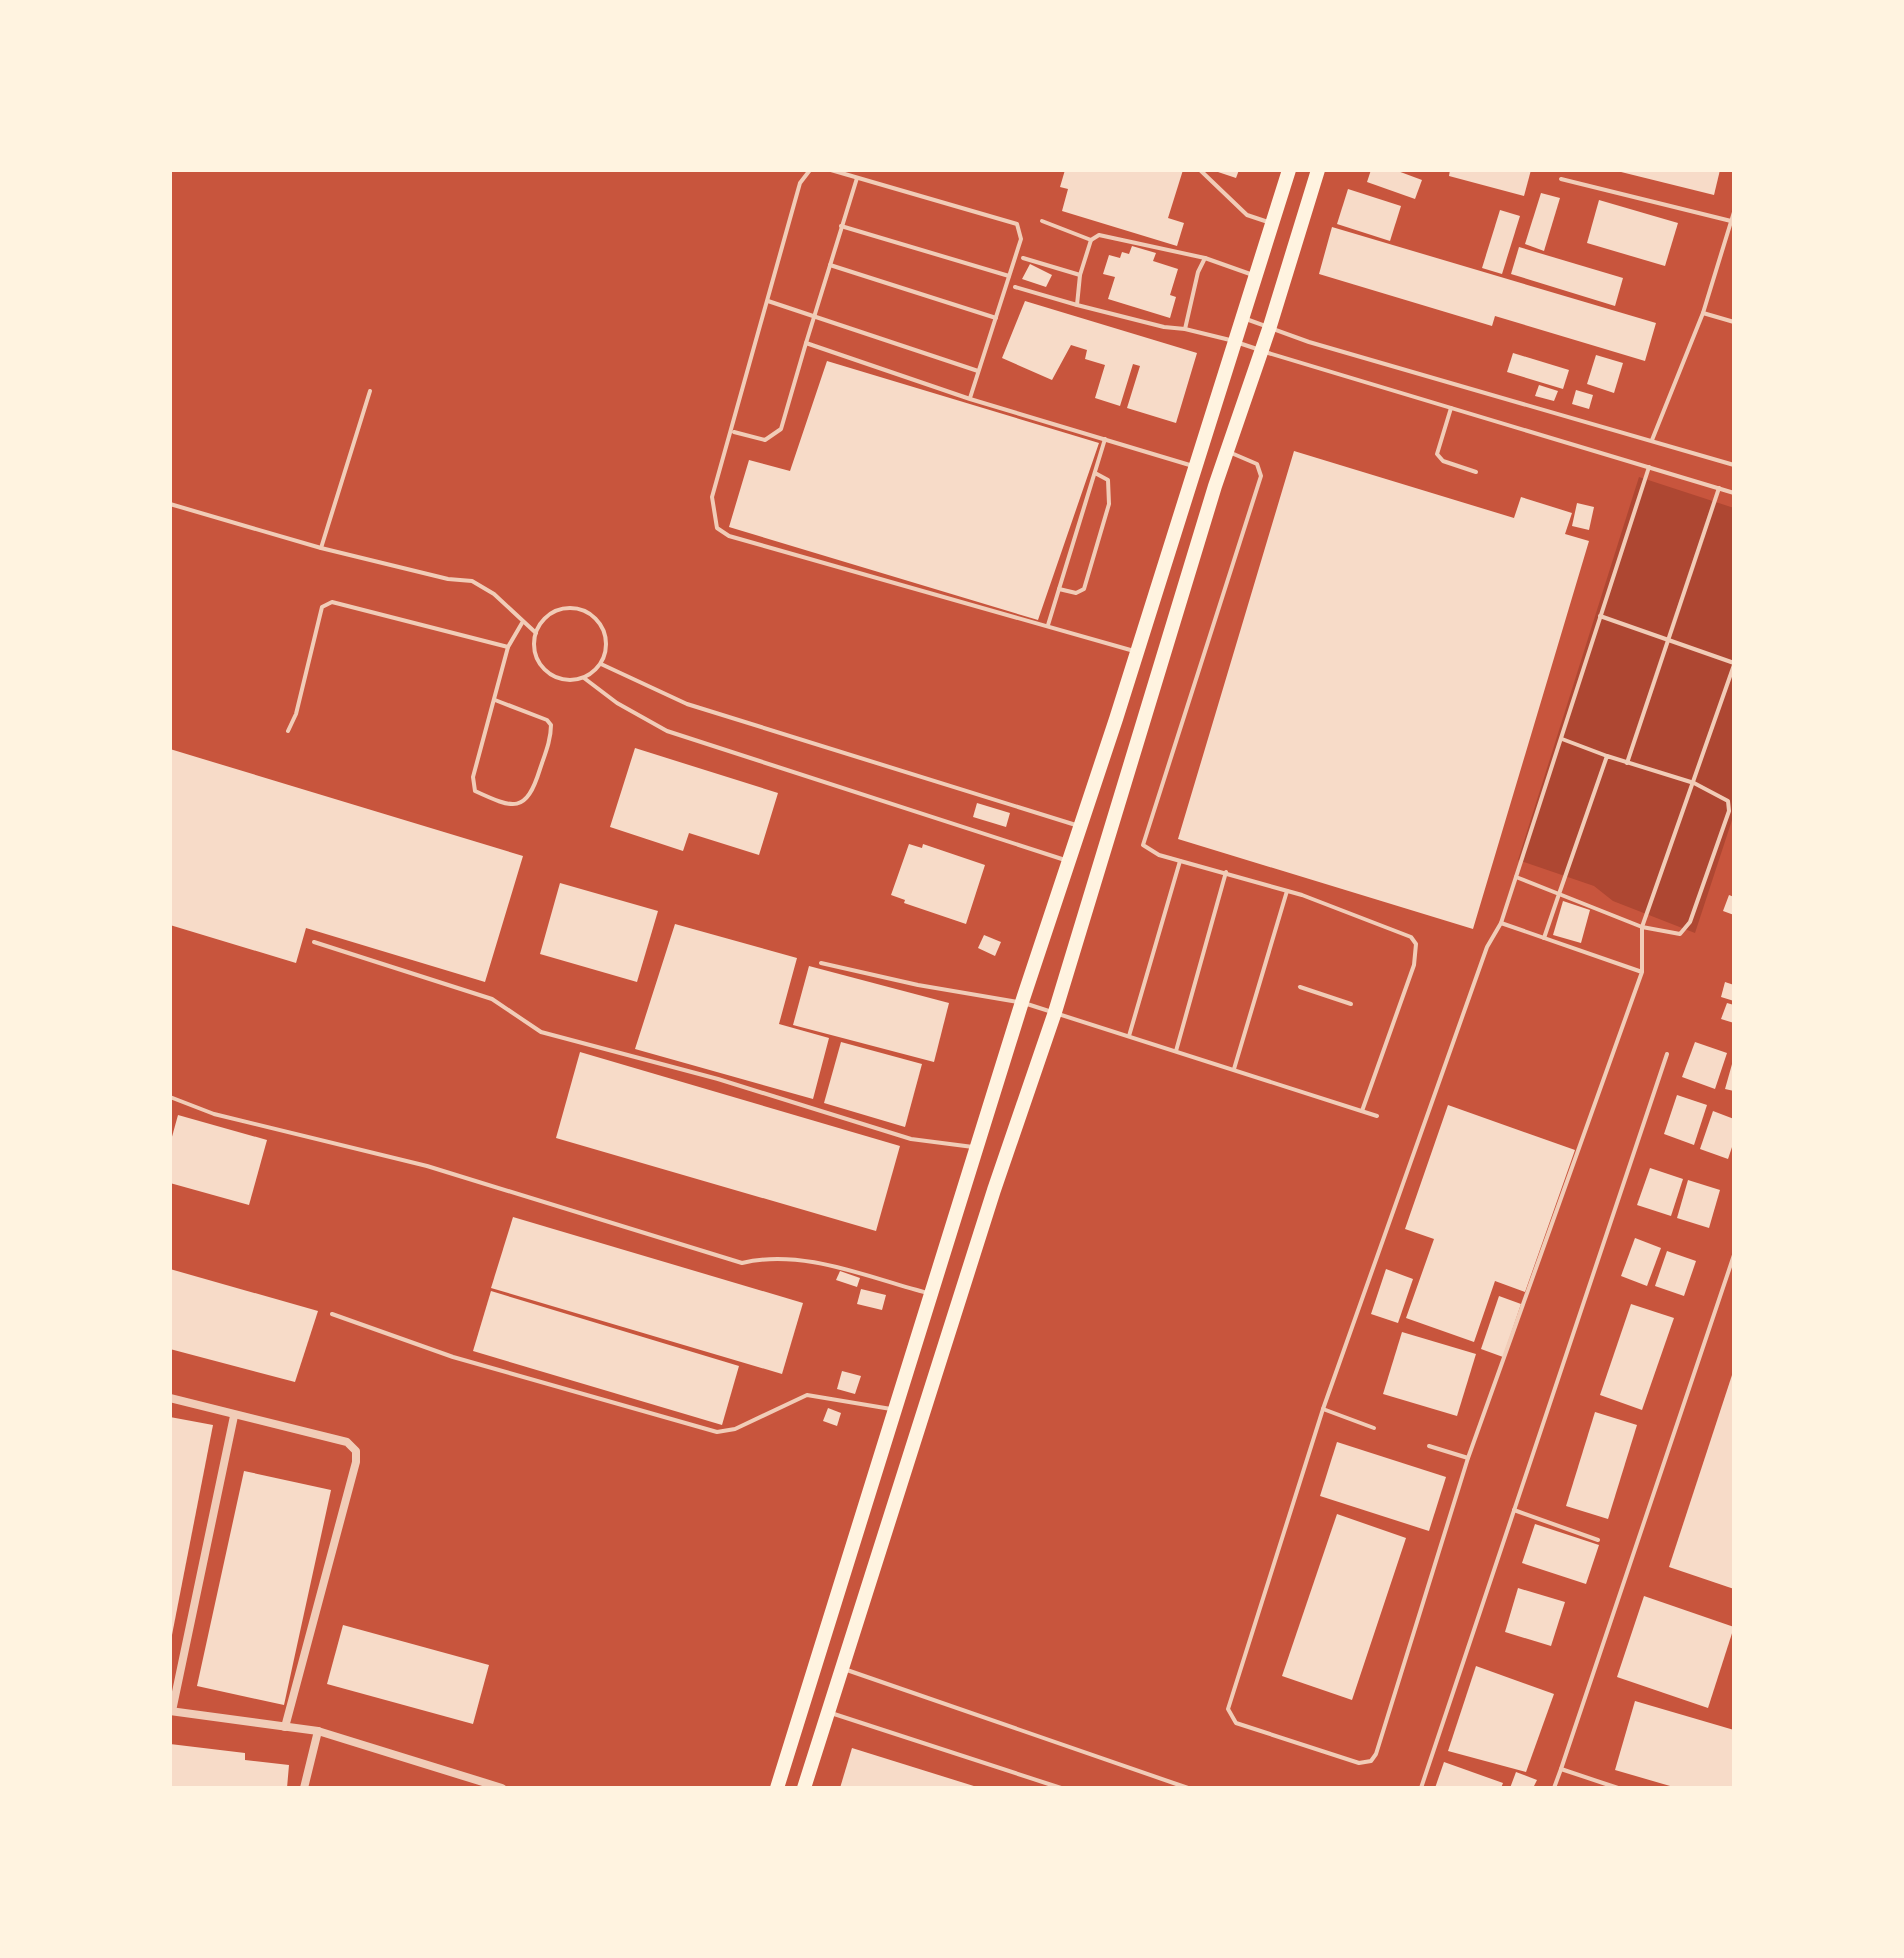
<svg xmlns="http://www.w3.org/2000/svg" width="1904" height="1958" font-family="Arial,sans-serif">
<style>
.green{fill:#ae4732}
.building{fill:#f7dbc8}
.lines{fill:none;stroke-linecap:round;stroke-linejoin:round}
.service{stroke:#f1ccb7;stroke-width:4}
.minor{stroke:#f1ccb7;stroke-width:8}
.primary{stroke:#fff3e0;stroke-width:14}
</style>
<rect width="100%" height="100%" fill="#c8553d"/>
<polygon class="green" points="1639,477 1734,508 1734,814 1695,933 1613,901 1594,886 1518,860"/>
<g class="building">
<polygon points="1065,170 1183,170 1168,218 1184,223 1177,246 1062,211 1068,189 1060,187"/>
<polygon points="1212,170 1239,170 1236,178"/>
<polygon points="1371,170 1395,170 1422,180 1415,199 1367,182"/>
<polygon points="1450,170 1531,170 1524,196 1449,176"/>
<polygon points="1613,170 1720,170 1714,195"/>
<polygon points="1348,189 1401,206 1390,241 1337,224"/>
<polygon points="1541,193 1560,198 1544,251 1525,244"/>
<polygon points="1599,200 1678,223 1665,266 1587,243"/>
<polygon points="1500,210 1520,216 1502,274 1482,268"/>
<polygon points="1332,227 1656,323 1645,361 1495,316 1492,326 1319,274"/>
<polygon points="1132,246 1156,253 1153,261 1178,269 1170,295 1176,297 1170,318 1108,299 1115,277 1103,274 1109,255 1120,258 1122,252 1129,254"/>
<polygon points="1519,247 1623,278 1615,306 1511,274"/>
<polygon points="1030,264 1052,275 1046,287 1022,279"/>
<polygon points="1025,301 1197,353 1176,423 1127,408 1140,366 1133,364 1120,406 1095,398 1105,365 1085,359 1087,350 1071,345 1052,380 1002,358"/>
<polygon points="1513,353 1569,370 1563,389 1507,372"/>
<polygon points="1596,355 1623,363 1614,393 1587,384"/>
<polygon points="827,361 1099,443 1038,620 729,527 749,460 790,471"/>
<polygon points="1539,385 1558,391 1554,401 1535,396"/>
<polygon points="1576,390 1593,395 1589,409 1572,404"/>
<polygon points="1294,451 1514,518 1521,497 1572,513 1565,534 1589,541 1473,929 1178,839"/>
<polygon points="1577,503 1594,507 1589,530 1572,526"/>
<polygon points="635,748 778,793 759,855 689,833 683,851 610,827"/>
<polygon points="170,749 523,856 485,982 306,928 296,963 170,925"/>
<polygon points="977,803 1010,813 1006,827 973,817"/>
<polygon points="909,844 922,848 923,844 985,865 966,924 904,903 905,900 891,895"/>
<polygon points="560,883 658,911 637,982 540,954"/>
<polygon points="1729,895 1734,897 1734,915 1723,911"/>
<polygon points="1563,901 1590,910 1581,943 1553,935"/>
<polygon points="675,924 797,958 779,1024 829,1038 813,1099 635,1049"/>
<polygon points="984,935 1001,942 995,956 978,948"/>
<polygon points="809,966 949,1003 934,1062 793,1025"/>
<polygon points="1725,982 1734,985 1734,1001 1721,997"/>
<polygon points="1727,1003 1734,1005 1734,1023 1721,1019"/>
<polygon points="841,1042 922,1064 905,1127 824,1103"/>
<polygon points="1695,1042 1727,1053 1715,1089 1682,1077"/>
<polygon points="580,1052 900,1146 876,1231 556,1138"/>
<polygon points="1734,1057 1734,1091 1725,1089"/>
<polygon points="1677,1095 1707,1105 1694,1145 1664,1134"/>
<polygon points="1448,1105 1575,1150 1525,1292 1495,1281 1474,1342 1406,1318 1434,1239 1405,1229"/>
<polygon points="1713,1111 1734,1119 1734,1141 1728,1159 1700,1149"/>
<polygon points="178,1115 267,1140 249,1205 170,1183 170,1144"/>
<polygon points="1650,1168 1683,1179 1671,1216 1637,1205"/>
<polygon points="1688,1180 1720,1190 1709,1228 1677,1218"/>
<polygon points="513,1217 803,1303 782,1374 491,1288"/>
<polygon points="1635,1238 1661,1248 1647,1286 1621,1276"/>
<polygon points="1667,1251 1696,1261 1684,1296 1655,1286"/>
<polygon points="170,1269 318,1311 295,1382 170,1349"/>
<polygon points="1386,1269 1413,1279 1398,1323 1371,1314"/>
<polygon points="840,1271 860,1278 857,1287 836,1280"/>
<polygon points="861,1289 886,1295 882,1310 857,1304"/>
<polygon points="491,1291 739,1366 722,1425 473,1351"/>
<polygon points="1499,1296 1521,1304 1503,1357 1481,1349"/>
<polygon points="1631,1304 1674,1318 1642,1410 1600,1395"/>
<polygon points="1402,1332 1476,1354 1457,1416 1383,1394"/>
<polygon points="842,1371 861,1376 855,1394 837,1389"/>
<polygon points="1733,1372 1734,1372 1734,1589 1669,1567"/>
<polygon points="828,1408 841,1413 837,1426 823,1421"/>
<polygon points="1595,1412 1637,1425 1608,1519 1566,1506"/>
<polygon points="170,1417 213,1425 171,1640 170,1640"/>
<polygon points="1337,1442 1446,1477 1429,1531 1320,1496"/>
<polygon points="244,1471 331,1490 284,1705 197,1686"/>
<polygon points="1337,1514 1406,1538 1352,1700 1282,1676"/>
<polygon points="1535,1524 1599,1545 1586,1584 1522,1563"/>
<polygon points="1518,1588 1565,1602 1551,1646 1505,1632"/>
<polygon points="1644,1596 1734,1627 1708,1708 1617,1677"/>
<polygon points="343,1625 489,1665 473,1724 327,1684"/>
<polygon points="1476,1666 1554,1694 1526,1772 1448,1751"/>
<polygon points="1635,1701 1734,1730 1734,1788 1677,1788 1615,1770"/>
<polygon points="170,1744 245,1753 245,1760 289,1765 287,1788 170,1788"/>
<polygon points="852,1748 977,1787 976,1788 840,1788"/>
<polygon points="1444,1762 1503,1783 1501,1788 1435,1788"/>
<polygon points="1516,1772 1537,1780 1533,1788 1510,1788"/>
</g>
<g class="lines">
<g class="service">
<polyline points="810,170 800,183 712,497 717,528 729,536 1134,651"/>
<polyline points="831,170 1017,224 1021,239 970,398"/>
<polyline points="1200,170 1247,215 1271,223"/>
<polyline points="1561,179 1731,221"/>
<polyline points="1042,221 1091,240"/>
<polyline points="841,226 1009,276"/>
<polyline points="1023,258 1080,275"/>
<polyline points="830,265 996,318"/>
<polyline points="1015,287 1077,305"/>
<polyline points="768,301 978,371"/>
<polyline points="1703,313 1734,322"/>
<polyline points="1246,319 1309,342 1734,465"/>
<polyline points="1185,329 1164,327 1077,305 1080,275 1091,240 1099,235 1205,258"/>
<polyline points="1230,340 1185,329 1198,272 1205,258 1253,275"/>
<polyline points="806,343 857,178"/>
<polyline points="1239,343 1257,349"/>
<polyline points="1265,352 1734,493"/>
<polyline points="1451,408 1437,454 1443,461 1476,472"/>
<polyline points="734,432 765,440 781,429 806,343 970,399 1193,466"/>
<polyline points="1652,440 1703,313 1734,212"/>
<polyline points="1229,452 1257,464 1261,476 1143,845 1159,855 1302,895 1411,937 1416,944 1414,965 1362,1111"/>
<polyline points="1095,473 1108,480 1109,504 1084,589 1076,593 1059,589 1105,439"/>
<polyline points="170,504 321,548 448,579 472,581 494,594 536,633"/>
<polyline points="321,548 370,391"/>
<circle cx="570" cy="644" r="36"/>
<polyline points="1600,616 1734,663"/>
<polyline points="1048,625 1059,589"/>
<polyline points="601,664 687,704 1079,826"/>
<polyline points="584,678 617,703 667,731 1065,860"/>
<path d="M495 700 547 720 551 725C551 740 545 754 540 769 526 814 514 809 475 791L473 777 508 647"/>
<polyline points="288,731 296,714 322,607 332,602 508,647 522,623"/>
<polyline points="1562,739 1607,756"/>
<polygon points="1607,756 1694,783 1728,801 1729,811 1690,922 1680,934 1642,927 1559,894"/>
<polyline points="1627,763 1719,488"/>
<polyline points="1516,877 1559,894 1544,938"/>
<polyline points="1501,923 1649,467"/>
<polyline points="314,942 492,999 541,1032 718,1079 911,1139 973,1147"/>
<polyline points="821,963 918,985 1018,1002"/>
<polyline points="1642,972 1501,923 1487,947 1323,1409 1228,1709 1236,1723 1359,1763 1371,1761 1376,1754 1468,1458 1642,972 1642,927 1734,665"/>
<polyline points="1300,987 1351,1004"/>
<polyline points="1027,1004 1377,1116"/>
<polyline points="1129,1036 1180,861"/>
<polyline points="1176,1051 1226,872"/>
<polyline points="1234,1069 1287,891"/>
<path d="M170 1097 214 1114 427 1166 742 1263C803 1248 869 1278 928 1293"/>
<polyline points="332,1314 453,1357 717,1432 735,1429 807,1395 891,1409"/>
<polyline points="1323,1409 1374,1428"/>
<polyline points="1429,1446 1468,1458"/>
<polyline points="1514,1510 1598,1540"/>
<polyline points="844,1669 1188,1788"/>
<polyline points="831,1713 1061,1788"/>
<polyline points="1421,1788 1667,1054"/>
<polyline points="1554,1788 1561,1769"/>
<polyline points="1618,1788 1561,1769 1734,1255"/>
</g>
<g class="minor">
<polyline points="170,1398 347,1442 356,1451 356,1462 285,1727"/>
<polyline points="170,1711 318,1731 502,1788"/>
<polyline points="172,1711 234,1416"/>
<polyline points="304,1788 318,1731"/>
</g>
<g class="primary">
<polyline points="777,1788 1022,1002 1116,719 1289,170"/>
<polyline points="804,1788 994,1190 1055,1012 1215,486 1270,326 1318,170"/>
</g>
</g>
<rect width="1904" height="1958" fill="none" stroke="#fff3e0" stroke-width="344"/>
</svg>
